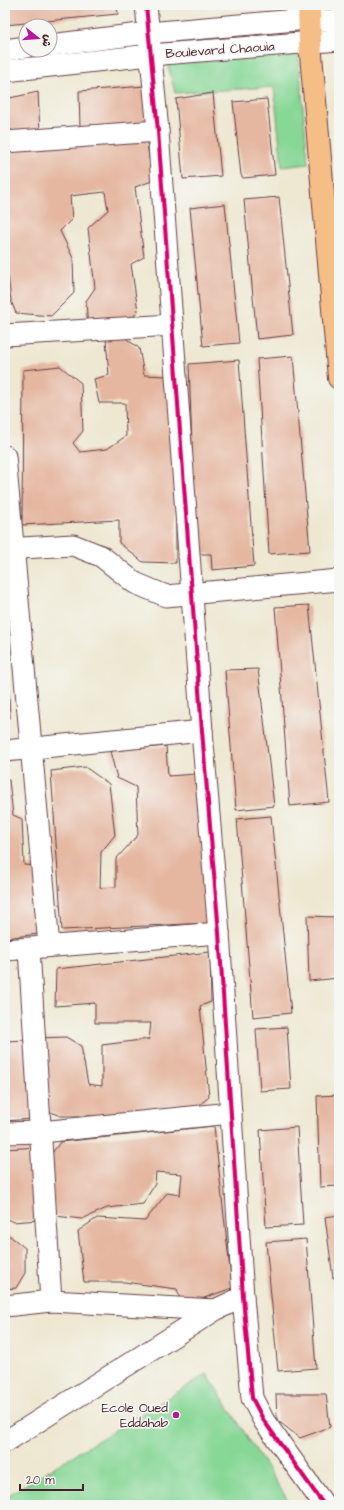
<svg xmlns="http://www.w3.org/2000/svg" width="344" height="1510" font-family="'Architects Daughter','Playpen Sans Arabic',sans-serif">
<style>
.green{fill:#87d796;stroke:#687b60}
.building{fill:#e5b7a1}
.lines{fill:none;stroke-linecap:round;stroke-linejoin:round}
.street-casing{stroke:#633d44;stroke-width:23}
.primary-casing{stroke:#633d44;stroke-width:24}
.street{stroke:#fff;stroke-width:21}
.primary{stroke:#f6be87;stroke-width:22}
.cycleway-casing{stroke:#f6f6f2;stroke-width:6}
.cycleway{stroke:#d6006c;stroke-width:4}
.poi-dot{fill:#b5179e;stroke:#f6f6f2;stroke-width:1.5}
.labels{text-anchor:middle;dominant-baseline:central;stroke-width:3.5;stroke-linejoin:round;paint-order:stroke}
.street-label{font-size:13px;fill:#4a1f2b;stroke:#f6f6f2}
.poi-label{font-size:13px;fill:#4a1f2b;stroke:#f6f6f2;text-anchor:end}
</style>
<rect width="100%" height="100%" fill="#f6f6f2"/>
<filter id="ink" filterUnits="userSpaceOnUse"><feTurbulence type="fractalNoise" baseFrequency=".025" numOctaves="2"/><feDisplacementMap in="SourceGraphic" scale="8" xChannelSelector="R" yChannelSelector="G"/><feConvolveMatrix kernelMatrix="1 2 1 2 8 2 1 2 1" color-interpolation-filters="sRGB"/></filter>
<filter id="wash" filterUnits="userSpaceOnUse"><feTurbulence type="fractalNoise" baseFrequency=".012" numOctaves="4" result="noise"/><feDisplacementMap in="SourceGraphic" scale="16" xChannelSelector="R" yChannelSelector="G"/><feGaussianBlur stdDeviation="0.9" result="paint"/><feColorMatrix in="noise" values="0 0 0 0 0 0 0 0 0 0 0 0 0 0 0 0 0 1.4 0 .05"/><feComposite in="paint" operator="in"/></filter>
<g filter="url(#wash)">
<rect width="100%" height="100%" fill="#eee8d2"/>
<g class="green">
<polygon points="298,48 308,164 282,167 274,87 175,93 167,62"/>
<polygon points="207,1374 291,1505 5,1505 5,1497"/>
</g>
<g id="blocks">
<g class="building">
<polygon points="5,5 117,5 118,14 5,25"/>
<polygon points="145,86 149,125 80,128 79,91"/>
<polygon points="38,92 40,133 21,136 12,130 5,132 5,99"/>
<polygon points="213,93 221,176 183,179 176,99"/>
<polygon points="267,99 275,175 243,178 241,175 233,102"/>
<polygon points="146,135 152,181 135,187 144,257 131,264 138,311 126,325 88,330 86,301 95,288 88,228 108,210 105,192 70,196 72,219 60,231 73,258 74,293 51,316 16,313 11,301 8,275 5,272 5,147"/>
<polygon points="279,197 293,335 257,339 244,200"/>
<polygon points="225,204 239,343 203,346 190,208"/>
<polygon points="117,332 139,348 144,375 166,376 176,500 176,563 143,562 119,543 119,520 22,525 23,370 60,366 81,383 83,431 73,443 80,452 107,449 126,436 125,403 99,403 94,379 109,375 106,340 108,335"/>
<polygon points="293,356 310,551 269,554 257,359"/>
<polygon points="239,360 254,566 212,570 211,554 196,554 189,364"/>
<polygon points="5,584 11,616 6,631 10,718 5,718"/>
<polygon points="309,605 329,802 290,806 275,607"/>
<polygon points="258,669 274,806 236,810 225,670"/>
<polygon points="166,746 168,776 196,774 208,923 62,930 51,771 85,767 109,784 115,835 101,852 100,888 116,887 116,859 138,835 136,787 117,778 110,751"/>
<polygon points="5,779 9,780 13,815 22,819 24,865 37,866 38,934 5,938"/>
<polygon points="271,816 291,1013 253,1017 237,819"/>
<polygon points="307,916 336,917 339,943 339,978 309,981"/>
<polygon points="210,952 211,1002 200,1006 209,1097 198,1106 108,1116 60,1116 42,1108 38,1038 66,1037 81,1046 88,1084 102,1086 102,1045 149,1039 151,1023 95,1023 95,1003 55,1006 56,969"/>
<polygon points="287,1027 291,1089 260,1091 256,1029"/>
<polygon points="28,1040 32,1119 5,1121 5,1041"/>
<polygon points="339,1095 339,1186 320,1187 317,1096"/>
<polygon points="214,1126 232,1288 182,1306 177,1289 124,1282 84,1282 78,1231 97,1218 145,1221 167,1193 180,1195 182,1174 156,1172 155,1184 143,1204 107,1208 82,1219 55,1216 48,1159 60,1142"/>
<polygon points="297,1127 303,1225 266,1227 260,1130"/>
<polygon points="39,1147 39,1220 13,1222 5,1218 5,1149"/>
<polygon points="339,1215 339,1277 333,1278 325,1217"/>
<polygon points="5,1232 25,1248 25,1273 16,1288 5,1289"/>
<polygon points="306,1239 316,1368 278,1371 266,1242"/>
<polygon points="276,1394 326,1394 330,1427 300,1438 277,1420"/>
</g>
</g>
</g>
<g filter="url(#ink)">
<use href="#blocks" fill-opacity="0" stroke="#633d44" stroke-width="1"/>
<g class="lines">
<defs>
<g id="street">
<polyline points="146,5 158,131 202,731 219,933 243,1297 252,1398 264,1421 324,1505"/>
<polyline points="50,45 148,33 308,19 339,21"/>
<polyline points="5,50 26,47"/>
<polyline points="5,71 150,55 339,40"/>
<polyline points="5,142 158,131"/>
<polyline points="5,335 172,325"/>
<polyline points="5,456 49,946"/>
<polyline points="5,549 73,545 101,556 135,583 166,596 339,580"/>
<polyline points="5,751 202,731"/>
<polyline points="29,949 51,1301"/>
<polyline points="5,950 219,933"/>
<polyline points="5,1133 41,1132 231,1113"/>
<polyline points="5,1306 51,1301 215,1310"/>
<polyline points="5,1442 215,1310 243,1297"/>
</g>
<polyline id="primary" points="309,5 310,43 339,378"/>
</defs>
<use href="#street" class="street-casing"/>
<use href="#primary" class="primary-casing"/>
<use href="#street" class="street"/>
<use href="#primary" class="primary"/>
<defs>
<polyline id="cycleway" points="146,5 158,131 202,731 219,933 243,1297 252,1398 264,1421 324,1505"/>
</defs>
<use href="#cycleway" class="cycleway-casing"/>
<use href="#cycleway" class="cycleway"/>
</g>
</g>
<circle class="poi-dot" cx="176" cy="1415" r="4"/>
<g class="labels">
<g class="street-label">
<text transform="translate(220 50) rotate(-4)">Boulevard Chaouia</text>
</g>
<g class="poi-label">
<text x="168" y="1408">Ecole Oued<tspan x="168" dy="15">Eddahab</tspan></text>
</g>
</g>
<rect width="344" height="1510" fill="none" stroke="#f6f6f2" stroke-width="20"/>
<g transform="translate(38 38) rotate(107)"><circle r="19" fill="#f6f6f2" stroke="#b1a0a2"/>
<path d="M0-3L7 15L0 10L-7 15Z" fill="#b5179e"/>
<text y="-6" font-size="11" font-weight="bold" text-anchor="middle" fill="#4a1f2b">ش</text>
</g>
<path d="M20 1484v6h63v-6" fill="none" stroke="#4a1f2b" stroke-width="2"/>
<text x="26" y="1484" font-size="12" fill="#4a1f2b" stroke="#f6f6f2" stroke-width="3" paint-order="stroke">20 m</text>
</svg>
